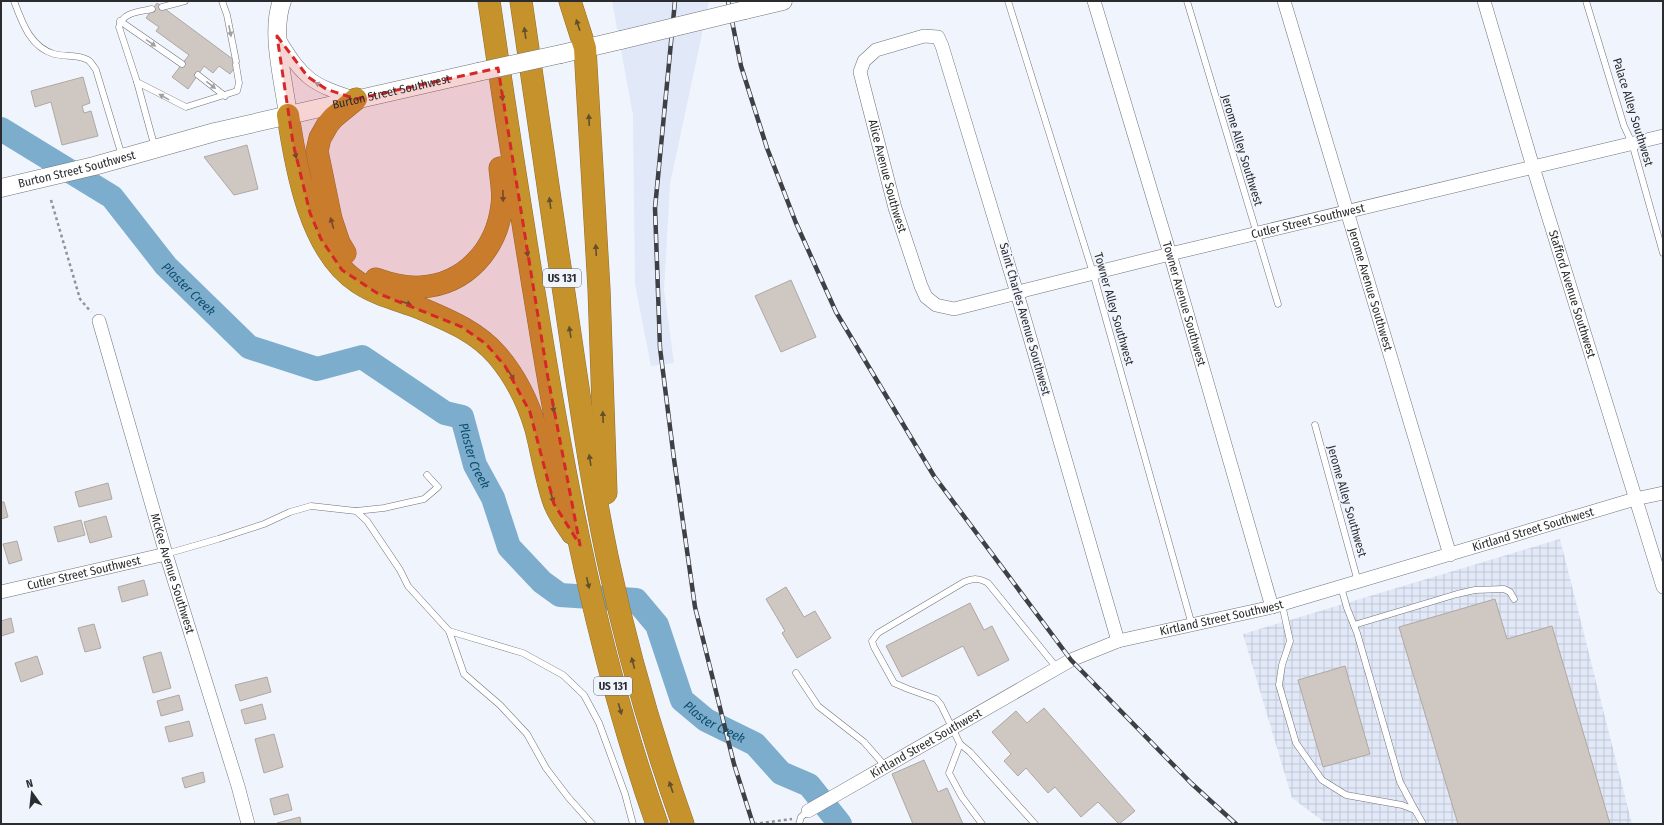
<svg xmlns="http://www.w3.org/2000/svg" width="1664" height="825" font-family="'Fira Sans Condensed',sans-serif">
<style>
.built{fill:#e1e8f7}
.industrial{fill:url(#industrial-grid)}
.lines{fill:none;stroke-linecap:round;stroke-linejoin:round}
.river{stroke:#7cadcd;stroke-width:24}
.building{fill:#cfc7c2;stroke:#afa7a3}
.service-casing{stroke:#70737a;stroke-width:7}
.minor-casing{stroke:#70737a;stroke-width:14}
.secondary-casing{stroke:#70737a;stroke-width:19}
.motorway-casing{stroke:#906e2d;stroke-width:23}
.path{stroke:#919399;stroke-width:2.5;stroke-dasharray:3 3;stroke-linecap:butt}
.service{stroke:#fff;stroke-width:6}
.minor{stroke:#fff;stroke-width:13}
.secondary{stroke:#fff;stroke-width:18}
.motorway{stroke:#c6922c;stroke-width:22}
.rail-casing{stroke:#3f4044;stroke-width:4.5}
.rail{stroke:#f0f4fc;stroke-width:3;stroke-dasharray:9;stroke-linecap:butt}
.secondary-bridge-casing{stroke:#70737a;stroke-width:19;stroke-linecap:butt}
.secondary-bridge{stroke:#fff;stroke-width:18}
.oneway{fill:#61502e}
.oneway2{fill:#a0a0a1}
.marked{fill:#d62828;fill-opacity:0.2;stroke:#d62828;stroke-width:3;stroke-dasharray:8 5;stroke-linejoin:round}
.labels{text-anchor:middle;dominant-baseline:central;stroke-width:3;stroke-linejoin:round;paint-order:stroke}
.shield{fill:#f0f4fc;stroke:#66686c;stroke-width:1}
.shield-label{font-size:11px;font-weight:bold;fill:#2b2c2f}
.street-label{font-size:12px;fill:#2b2c2f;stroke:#f0f4fc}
.water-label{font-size:13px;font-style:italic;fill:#0f4c6c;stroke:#f0f4fc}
</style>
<defs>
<pattern id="industrial-grid" width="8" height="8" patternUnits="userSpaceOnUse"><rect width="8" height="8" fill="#e1e8f7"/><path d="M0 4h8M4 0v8" fill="none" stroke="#c1c7d4"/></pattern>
</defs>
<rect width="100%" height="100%" fill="#f0f4fc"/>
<polygon class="built" points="612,1 709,1 670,184 664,290 674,363 651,366 635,284 633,115"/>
<polygon class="industrial" points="1560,539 1632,824 1327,824 1292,798 1243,634"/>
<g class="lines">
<path class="river" id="s1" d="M1 129 112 197 166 266 249 347 317 369 362 357 445 413 462 417 475 465 493 498 509 547 542 582 560 595 636 600 657 625 682 700 706 720 755 744 781 773 809 785 840 824"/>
</g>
<g class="building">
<polygon points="157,3 238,63 230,74 219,66 213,73 204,66 188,89 172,77 189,55 156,31 159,27 146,18"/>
<polygon points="83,77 90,103 82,106 84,113 91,111 98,136 62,145 51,102 35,107 31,91"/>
<polygon points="247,145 258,189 234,195 204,157"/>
<polygon points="791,280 816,337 781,352 755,296"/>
<polygon points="108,483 112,499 79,507 75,492"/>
<polygon points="1,502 4,502 8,517 1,519"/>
<polygon points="106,516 112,537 90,543 84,522"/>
<polygon points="81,520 85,535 58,542 54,527"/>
<polygon points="17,541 22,560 9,564 3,544"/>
<polygon points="144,580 148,595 122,602 118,587"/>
<polygon points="786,587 804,617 815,611 831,638 797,658 782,633 785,631 766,599"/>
<polygon points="1495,599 1507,639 1552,626 1610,824 1458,824 1399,627"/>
<polygon points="970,603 984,630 992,626 1009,660 978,676 963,646 902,677 886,646"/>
<polygon points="11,618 14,632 1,636 1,621"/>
<polygon points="94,624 101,648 85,652 78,628"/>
<polygon points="161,652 171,688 153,693 143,657"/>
<polygon points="37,656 43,674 21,682 15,663"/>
<polygon points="1345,666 1370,754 1323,767 1298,680"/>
<polygon points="267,677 271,692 240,701 235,685"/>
<polygon points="179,695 183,710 161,716 157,701"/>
<polygon points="262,704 266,719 245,724 241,710"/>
<polygon points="1044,708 1135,811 1119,824 1098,802 1081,817 1055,787 1048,793 1026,768 1018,776 1004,761 1011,754 992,732 1016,711 1027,723"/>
<polygon points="189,721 193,736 169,742 165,727"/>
<polygon points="274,734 283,767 264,773 255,739"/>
<polygon points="924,760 938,792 947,788 963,824 913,824 892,774"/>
<polygon points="203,772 205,782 185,788 182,778"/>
<polygon points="288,794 292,810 274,815 270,799"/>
<polygon points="300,817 301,824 277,824 277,823"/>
</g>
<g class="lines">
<defs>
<g id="service">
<path d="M14 1C22 22 30 47 54 54 64 57 78 54 88 60 91 62 94 67 96 70L122 156"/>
<polyline points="222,1 227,15 236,61"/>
<polyline points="1008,1 1093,273 1192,625"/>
<polyline points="1187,1 1278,304"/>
<polyline points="1586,1 1624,126 1632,143 1663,253"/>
<polyline points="162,7 185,1"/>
<path d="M152 9C139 12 122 12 119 27L137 82 186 107 237 91 239 83 236 65"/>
<polyline points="120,21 182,64"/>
<polyline points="198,75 225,96"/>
<polyline points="137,82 155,148"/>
<polyline points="1315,425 1358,582"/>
<polyline points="356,511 367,521 400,570 408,586 449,631 523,653 563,675 584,695 599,723 625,794 633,824"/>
<polyline points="166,554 218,539 264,524 290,512 311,506 356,511 384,508 424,499 438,487 427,475"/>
<polyline points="1341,587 1347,608 1357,633 1400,782 1415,810"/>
<polyline points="1282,604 1290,641 1282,665 1279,685 1296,743 1322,780 1346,795 1402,805 1415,810 1423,824"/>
<polyline points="1354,625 1457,594 1475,590 1504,589 1510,592 1514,599"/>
<polyline points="449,631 464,674 500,705 527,734 546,768 568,797 592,824"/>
<polyline points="796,673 818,706 864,742 885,766"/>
<polyline points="960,744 949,773 962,797 982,824"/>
<polyline points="799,824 801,817 808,811"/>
<path d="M1035 824 970 752 960 744 941 705 936 699 908 689 894 683 874 647 872 641 878 633 964 582C974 578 979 578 988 583L1057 668"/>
</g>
<g id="minor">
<path id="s2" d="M1094 1 1170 254 1272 607"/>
<path id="s3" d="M1284 1 1450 555"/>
<path id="s4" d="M1484 1 1533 167 1663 587"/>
<path d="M279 39C304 80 311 84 356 99"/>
<path id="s5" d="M99 321 166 554 238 786 248 824"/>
<path id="s6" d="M1 592 166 554"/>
<path id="s7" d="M1118 641 1017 293 942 46 938 37 924 36 876 50 864 61 860 72 895 208 921 286 926 297 936 305 954 309 1017 293 1026 290 1170 254 1663 136"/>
<path id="s8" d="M808 811 1071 660 1118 641 1272 607 1635 499 1663 493"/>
</g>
<g id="secondary">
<path d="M282 1C270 32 284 82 288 115"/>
<polyline points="745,10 783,1"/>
<polyline points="561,54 621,40"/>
<path id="s9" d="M1 188 94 166 215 132 478 72"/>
</g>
<g id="motorway">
<path d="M489 1C504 104 520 207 537 310 565 484 598 657 657 824"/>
<path d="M521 1C535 99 549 196 564 293 577 381 589 469 607 556 626 647 652 737 683 824"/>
<polyline points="570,1 585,48 599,289 606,493"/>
<path d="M288 115C296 168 310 252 359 283 377 295 399 300 420 308 448 320 476 331 497 355 515 376 528 402 536 429 542 453 546 479 554 502 558 513 566 524 572 533"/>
<polyline points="345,253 339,243 331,219 317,151 320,138 328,124 334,117 356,99"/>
<path d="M376 279C390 284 405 288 421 287 467 284 497 248 502 205 504 193 501 180 500 168"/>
</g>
</defs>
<use href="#service" class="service-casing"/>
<use href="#minor" class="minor-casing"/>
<use href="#secondary" class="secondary-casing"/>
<use href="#motorway" class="motorway-casing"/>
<g class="path">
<polyline points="51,200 80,299 91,312"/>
<polyline points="754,824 792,819"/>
</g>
<use href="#service" class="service"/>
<use href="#minor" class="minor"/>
<use href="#secondary" class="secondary"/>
<use href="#motorway" class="motorway"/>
<defs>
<g id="rail">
<polyline points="675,1 655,208 660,348 674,459 695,607 734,764 753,824"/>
<polyline points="728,1 741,66 767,148 796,223 836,312 934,476 1071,660 1191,783 1236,824"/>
</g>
</defs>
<use href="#rail" class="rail-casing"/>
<use href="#rail" class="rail"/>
<defs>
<g id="secondary-bridge">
<polyline points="621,40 745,10"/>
<polyline points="478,72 561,54"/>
</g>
</defs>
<use href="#secondary-bridge" class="secondary-bridge-casing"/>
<use href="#secondary-bridge" class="secondary-bridge"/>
</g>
<defs><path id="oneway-solid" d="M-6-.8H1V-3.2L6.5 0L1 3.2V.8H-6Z"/></defs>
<g class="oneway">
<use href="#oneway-solid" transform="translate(578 25) rotate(-108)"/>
<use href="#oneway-solid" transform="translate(525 33) rotate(-98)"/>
<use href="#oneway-solid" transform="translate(502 95) rotate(82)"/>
<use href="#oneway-solid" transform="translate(589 120) rotate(-93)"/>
<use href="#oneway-solid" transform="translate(295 153) rotate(76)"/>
<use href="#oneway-solid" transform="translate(503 196) rotate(89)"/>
<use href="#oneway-solid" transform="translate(550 203) rotate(-98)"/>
<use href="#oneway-solid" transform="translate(332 223) rotate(-106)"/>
<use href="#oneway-solid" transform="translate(596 250) rotate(-93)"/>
<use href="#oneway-solid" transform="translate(527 251) rotate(81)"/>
<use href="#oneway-solid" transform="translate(406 303) rotate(19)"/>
<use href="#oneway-solid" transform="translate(570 332) rotate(-99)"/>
<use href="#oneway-solid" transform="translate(511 375) rotate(58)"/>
<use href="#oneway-solid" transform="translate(553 407) rotate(80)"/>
<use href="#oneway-solid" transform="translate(603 417) rotate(-92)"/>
<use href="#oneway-solid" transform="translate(590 460) rotate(-99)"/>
<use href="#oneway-solid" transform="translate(552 497) rotate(75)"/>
<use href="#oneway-solid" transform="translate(588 583) rotate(77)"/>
<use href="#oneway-solid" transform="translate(633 663) rotate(-105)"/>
<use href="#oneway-solid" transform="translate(620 709) rotate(74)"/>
<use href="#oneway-solid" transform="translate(671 787) rotate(-109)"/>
</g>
<g class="oneway2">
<use href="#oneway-solid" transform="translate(230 31) rotate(79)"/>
<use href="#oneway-solid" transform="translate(151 43) rotate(35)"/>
<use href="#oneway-solid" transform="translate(211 85) rotate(38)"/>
<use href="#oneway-solid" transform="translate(320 85) rotate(-152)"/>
<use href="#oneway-solid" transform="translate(164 97) rotate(-151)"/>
</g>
<path class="marked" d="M277 36 308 77 326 89 356 99 498 68 548 378 580 545 554 504 530 412 505 366 486 344 462 327 377 293 342 270 321 239 310 213 293 143Z"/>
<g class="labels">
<g class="shield">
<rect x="543" y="269" width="38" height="18" rx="3"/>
<rect x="594" y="677" width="38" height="18" rx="3"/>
</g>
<g class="shield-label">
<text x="562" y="278">US 131</text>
<text x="613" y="686">US 131</text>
</g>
<g class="street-label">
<text stroke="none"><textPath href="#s9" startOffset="402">Burton Street Southwest</textPath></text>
<text transform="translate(1633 112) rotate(73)">Palace Alley Southwest</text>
<text transform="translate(1242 150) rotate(73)">Jerome Alley Southwest</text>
<text stroke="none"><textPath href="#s9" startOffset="78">Burton Street Southwest</textPath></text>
<text stroke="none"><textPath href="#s7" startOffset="830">Alice Avenue Southwest</textPath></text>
<text stroke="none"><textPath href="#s7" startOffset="1353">Cutler Street Southwest</textPath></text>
<text stroke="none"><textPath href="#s3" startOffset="301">Jerome Avenue Southwest</textPath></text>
<text stroke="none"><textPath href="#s4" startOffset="306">Stafford Avenue Southwest</textPath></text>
<text stroke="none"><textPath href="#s2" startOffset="316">Towner Avenue Southwest</textPath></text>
<text transform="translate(1114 309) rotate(74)">Towner Alley Southwest</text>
<text transform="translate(1025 319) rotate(74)">Saint Charles Avenue Southwest</text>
<text transform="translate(1347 501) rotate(74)">Jerome Alley Southwest</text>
<text stroke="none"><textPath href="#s8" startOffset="784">Kirtland Street Southwest</textPath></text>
<text stroke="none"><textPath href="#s6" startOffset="85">Cutler Street Southwest</textPath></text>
<text stroke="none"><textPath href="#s5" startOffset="263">McKee Avenue Southwest</textPath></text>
<text stroke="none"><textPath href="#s8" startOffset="460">Kirtland Street Southwest</textPath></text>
<text stroke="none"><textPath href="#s8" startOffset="136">Kirtland Street Southwest</textPath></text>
</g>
<g class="water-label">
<text stroke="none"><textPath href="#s1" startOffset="250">Plaster Creek</textPath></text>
<text stroke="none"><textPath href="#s1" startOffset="610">Plaster Creek</textPath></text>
<text stroke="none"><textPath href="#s1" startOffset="1006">Plaster Creek</textPath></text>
</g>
</g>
<rect width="1664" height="825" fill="none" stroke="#2b2c2f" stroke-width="4"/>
<g transform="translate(32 793) rotate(345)" stroke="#f0f4fc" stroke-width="3" paint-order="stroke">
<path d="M0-3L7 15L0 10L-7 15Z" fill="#2b2c2f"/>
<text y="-6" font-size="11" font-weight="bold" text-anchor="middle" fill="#2b2c2f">N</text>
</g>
</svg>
